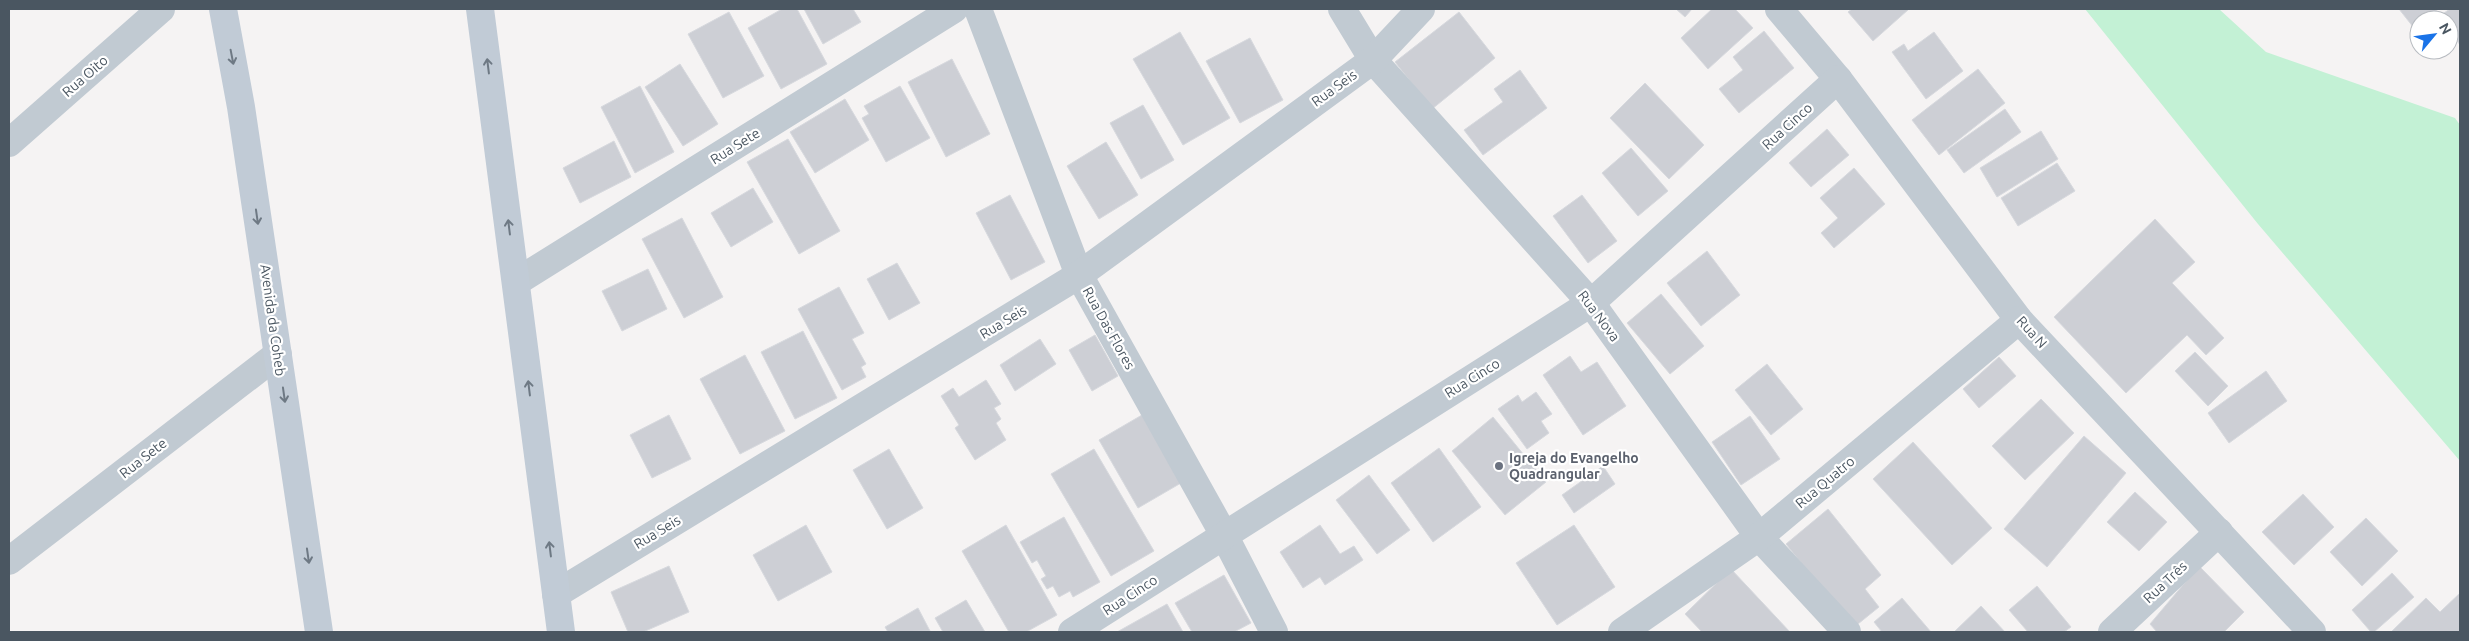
<svg xmlns="http://www.w3.org/2000/svg" width="2469" height="641" font-family="Ubuntu,sans-serif">
<style>
.green{fill:#c3f1d5}
.building{fill:#cdcfd5;stroke:#d7d9de}
.lines{fill:none;stroke-linecap:round;stroke-linejoin:round}
.street{stroke:#c1cad2;stroke-width:28}
.secondary{stroke:#c1cbd6;stroke-width:28}
.oneway{stroke:#6e7984}
.worship-dot{fill:#6b7280;stroke:#fff;stroke-width:2}
.labels{text-anchor:middle;dominant-baseline:central;stroke-width:4.5;stroke-linejoin:round;paint-order:stroke}
.street-label{font-size:14px;fill:#4a5661;stroke:#fff}
.worship-label{font-size:14px;font-weight:bold;fill:#5b616d;stroke:#fff;text-anchor:start}
</style>
<rect width="100%" height="100%" fill="#f5f3f3"/>
<polygon class="green" points="2085,9 2219,9 2266,52 2455,118 2460,125 2460,461 2258,224"/>
<g class="building">
<polygon points="782,9 797,9 827,64 781,89 748,28"/>
<polygon points="804,9 853,9 861,22 823,44"/>
<polygon points="1676,9 1692,9 1685,17"/>
<polygon points="1712,9 1735,9 1753,28 1708,69 1681,38"/>
<polygon points="1852,9 1909,9 1873,41 1848,12"/>
<polygon points="2399,9 2438,9 2424,20 2419,20 2419,24 2414,28"/>
<polygon points="2450,9 2460,9 2460,45 2449,28 2449,20 2444,20 2441,15"/>
<polygon points="729,12 764,76 723,98 688,34"/>
<polygon points="1459,12 1495,58 1432,109 1395,62"/>
<polygon points="1764,31 1794,68 1739,113 1719,89 1743,70 1733,57"/>
<polygon points="1180,32 1230,118 1183,145 1133,59"/>
<polygon points="1934,32 1963,71 1926,99 1892,52 1904,44 1908,51"/>
<polygon points="1250,38 1283,100 1240,123 1206,61"/>
<polygon points="952,59 990,134 946,157 908,82"/>
<polygon points="680,64 718,124 683,146 645,87"/>
<polygon points="1978,69 2005,103 1939,155 1912,120"/>
<polygon points="1520,70 1547,108 1483,155 1464,130 1503,102 1494,89"/>
<polygon points="1645,83 1704,145 1669,179 1610,118"/>
<polygon points="640,86 674,152 635,173 601,107"/>
<polygon points="900,86 930,138 886,162 862,118 869,114 864,106"/>
<polygon points="845,99 869,140 815,173 790,132"/>
<polygon points="1143,105 1174,160 1141,179 1110,123"/>
<polygon points="2005,109 2021,132 1964,173 1947,150"/>
<polygon points="1827,129 1849,155 1811,187 1789,163"/>
<polygon points="2041,131 2058,159 1997,197 1980,168"/>
<polygon points="788,139 840,231 799,254 747,162"/>
<polygon points="614,141 631,177 580,203 563,168"/>
<polygon points="1106,142 1138,195 1099,219 1067,166"/>
<polygon points="1631,148 1668,191 1638,216 1602,173"/>
<polygon points="2057,163 2075,191 2018,226 2001,198"/>
<polygon points="1854,168 1885,204 1834,248 1821,233 1838,218 1820,198"/>
<polygon points="753,188 773,222 731,247 711,213"/>
<polygon points="1010,195 1045,262 1011,280 976,213"/>
<polygon points="1582,195 1617,241 1588,263 1553,216"/>
<polygon points="682,218 723,297 684,318 642,239"/>
<polygon points="2155,219 2195,262 2172,283 2224,338 2206,355 2187,335 2126,393 2054,317"/>
<polygon points="1707,251 1740,295 1701,326 1667,283"/>
<polygon points="897,263 920,303 889,320 867,279"/>
<polygon points="648,269 667,309 622,331 602,291"/>
<polygon points="839,287 864,333 852,339 866,364 861,367 866,377 842,390 798,309"/>
<polygon points="1661,294 1704,346 1670,374 1627,323"/>
<polygon points="803,331 837,398 795,419 761,352"/>
<polygon points="1095,335 1118,376 1092,391 1069,350"/>
<polygon points="1040,339 1056,364 1015,391 1000,365"/>
<polygon points="2195,352 2228,386 2208,406 2175,371"/>
<polygon points="745,355 785,431 740,454 700,379"/>
<polygon points="1570,356 1581,372 1597,362 1626,406 1583,435 1543,375"/>
<polygon points="1999,357 2016,376 1979,408 1963,389"/>
<polygon points="1767,364 1803,409 1771,435 1735,390"/>
<polygon points="2266,371 2287,401 2229,443 2208,413"/>
<polygon points="986,380 1001,404 994,408 1001,419 996,423 1006,440 975,460 955,428 959,425 941,396 953,388 959,397"/>
<polygon points="1536,392 1552,414 1541,421 1549,433 1527,449 1498,409 1518,395 1522,402"/>
<polygon points="2041,399 2074,433 2025,480 1992,446"/>
<polygon points="669,415 691,459 652,478 630,435"/>
<polygon points="1142,415 1181,483 1138,508 1099,440"/>
<polygon points="1750,416 1780,459 1741,485 1712,442"/>
<polygon points="1493,417 1546,482 1505,515 1452,451"/>
<polygon points="2084,436 2126,473 2047,567 2004,529"/>
<polygon points="1913,442 1992,528 1952,565 1873,479"/>
<polygon points="1439,448 1481,507 1433,542 1391,483"/>
<polygon points="889,449 923,508 887,529 853,470"/>
<polygon points="1094,449 1154,551 1111,576 1051,474"/>
<polygon points="1603,466 1615,484 1574,513 1562,495"/>
<polygon points="1369,475 1410,530 1377,554 1336,500"/>
<polygon points="2135,492 2167,522 2139,551 2107,522"/>
<polygon points="2303,494 2334,527 2294,565 2262,532"/>
<polygon points="1828,509 1881,575 1865,589 1879,607 1853,628 1786,544"/>
<polygon points="1064,517 1100,582 1073,597 1070,591 1059,597 1053,586 1047,589 1041,579 1046,576 1037,560 1032,563 1020,542"/>
<polygon points="2366,518 2398,551 2362,586 2330,552"/>
<polygon points="806,525 832,572 778,601 753,555"/>
<polygon points="1006,525 1057,615 1026,632 1009,632 962,551"/>
<polygon points="1320,525 1340,554 1354,546 1363,560 1325,585 1320,577 1303,588 1280,552"/>
<polygon points="1574,525 1615,587 1557,625 1516,563"/>
<polygon points="669,566 689,612 643,632 628,632 611,592"/>
<polygon points="2199,566 2244,612 2224,632 2157,632 2150,624"/>
<polygon points="1731,569 1790,632 1702,632 1685,614"/>
<polygon points="2392,573 2414,597 2374,632 2371,632 2352,610"/>
<polygon points="1224,575 1251,623 1234,632 1192,632 1175,603"/>
<polygon points="2037,586 2071,627 2064,632 2028,632 2009,610"/>
<polygon points="2460,593 2460,632 2391,632 2426,598 2440,612"/>
<polygon points="1902,598 1931,632 1882,632 1874,622"/>
<polygon points="966,600 985,632 943,632 935,618"/>
<polygon points="1167,604 1183,632 1117,632"/>
<polygon points="1981,606 2005,632 1954,632"/>
<polygon points="918,608 930,631 888,632 885,627"/>
</g>
<g class="lines">
<g class="street">
<polyline points="978,9 1079,275 1224,535 1274,632"/>
<polyline points="1342,9 1373,60 1591,303 1759,537 1847,632"/>
<polyline points="1779,9 1838,79 2019,320 2312,632"/>
<polyline points="9,143 161,9"/>
<polyline points="516,282 954,9"/>
<polyline points="9,561 278,354"/>
<polyline points="556,594 1079,275 1373,60 1421,9"/>
<polyline points="1072,632 1591,303 1838,79"/>
<polyline points="1622,632 1759,537 2019,320"/>
<polyline points="2112,632 2219,532"/>
</g>
<g class="secondary">
<polyline points="223,9 241,107 319,632"/>
<polyline points="480,9 561,632"/>
</g>
</g>
<defs><path id="oneway-shaft" d="M-6 0H5M1.5-3L5.5 0L1.5 3" fill="none" stroke-width="1.6" stroke-linecap="round" stroke-linejoin="round" transform="scale(1.25)"/></defs>
<g class="oneway">
<use href="#oneway-shaft" transform="translate(232 57) rotate(79)"/>
<use href="#oneway-shaft" transform="translate(488 66) rotate(-97)"/>
<use href="#oneway-shaft" transform="translate(257 217) rotate(82)"/>
<use href="#oneway-shaft" transform="translate(509 227) rotate(-97)"/>
<use href="#oneway-shaft" transform="translate(529 388) rotate(-97)"/>
<use href="#oneway-shaft" transform="translate(284 395) rotate(82)"/>
<use href="#oneway-shaft" transform="translate(550 549) rotate(-97)"/>
<use href="#oneway-shaft" transform="translate(308 556) rotate(82)"/>
</g>
<circle class="worship-dot" cx="1499" cy="466" r="5"/>
<g class="labels">
<g class="street-label">
<text transform="translate(85 76) rotate(-41)">Rua Oito</text>
<text transform="translate(1334 88) rotate(-36)">Rua Seis</text>
<text transform="translate(1787 126) rotate(-42)">Rua Cinco</text>
<text transform="translate(735 146) rotate(-32)">Rua Sete</text>
<text transform="translate(1599 316) rotate(53)">Rua Nova</text>
<text transform="translate(273 320) rotate(82)">Avenida da Coheb</text>
<text transform="translate(1003 322) rotate(-31)">Rua Seis</text>
<text transform="translate(1109 328) rotate(61)">Rua Das Flores</text>
<text transform="translate(2032 332) rotate(48)">Rua N</text>
<text transform="translate(1472 378) rotate(-32)">Rua Cinco</text>
<text transform="translate(143 458) rotate(-38)">Rua Sete</text>
<text transform="translate(1825 482) rotate(-40)">Rua Quatro</text>
<text transform="translate(657 532) rotate(-31)">Rua Seis</text>
<text transform="translate(2165 582) rotate(-43)">Rua Três</text>
<text transform="translate(1130 595) rotate(-33)">Rua Cinco</text>
</g>
<g class="worship-label">
<text x="1509" y="458">Igreja do Evangelho<tspan x="1509" dy="16">Quadrangular</tspan></text>
</g>
</g>
<rect width="2469" height="641" fill="none" stroke="#4a5661" stroke-width="20"/>
<g transform="translate(2434 35) rotate(61)"><circle r="24" fill="#ffffff" stroke="#b7bbc0"/>
<path d="M0-4L9 19L0 12L-9 19Z" fill="#1a73e8"/>
<text y="-8" font-size="14" font-weight="bold" text-anchor="middle" fill="#4a5661">N</text>
</g>
</svg>
